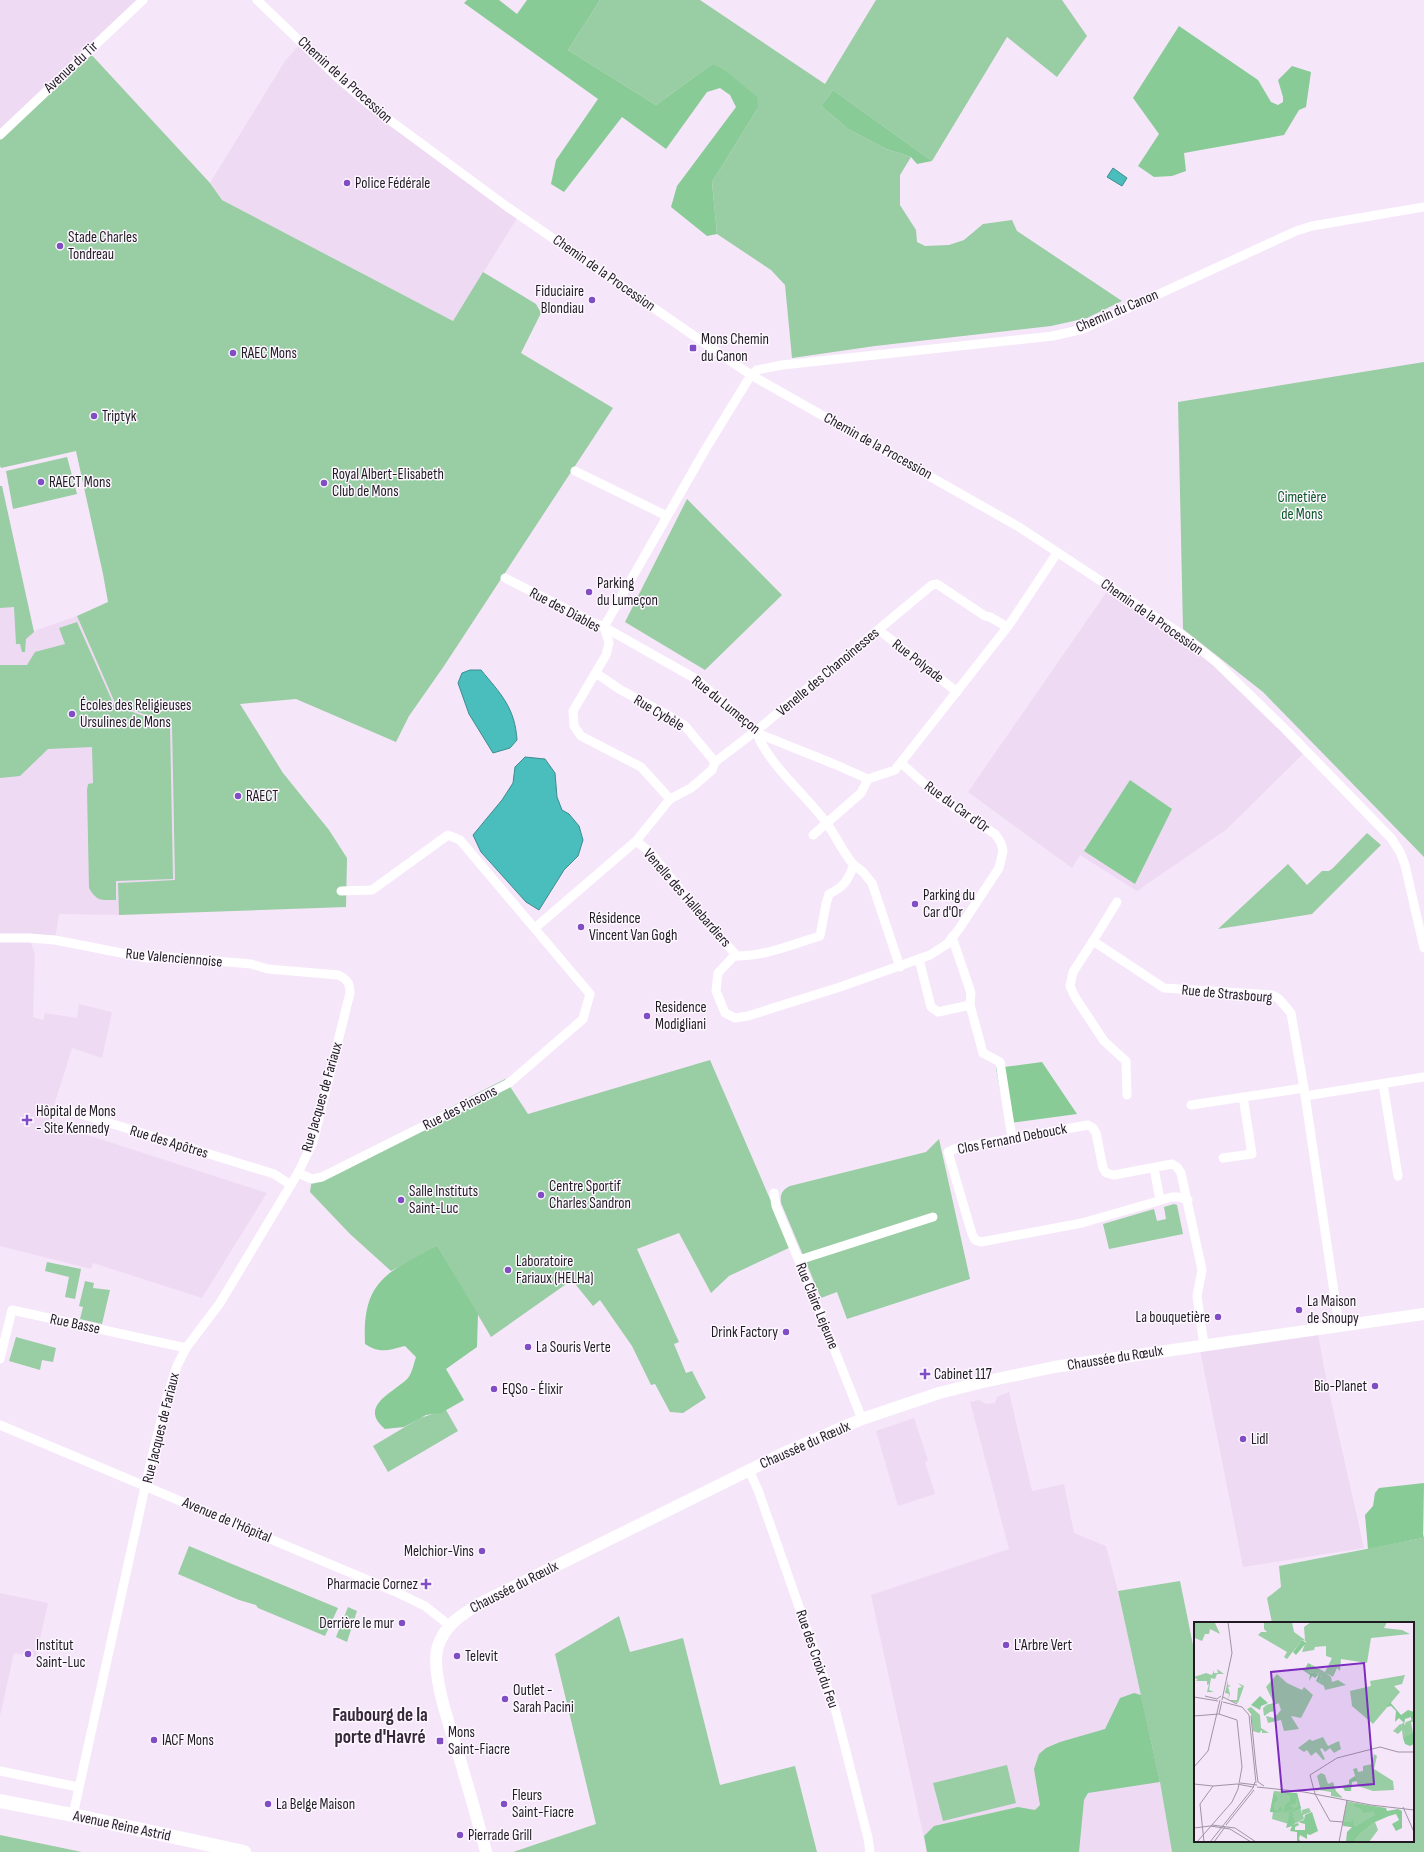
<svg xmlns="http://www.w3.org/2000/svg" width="1424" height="1852" font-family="'Sofia Sans Condensed',sans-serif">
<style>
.built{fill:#efdaf4}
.green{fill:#99cda3}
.forest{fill:#88cb96}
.water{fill:#4abdbd;stroke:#3d8c8e}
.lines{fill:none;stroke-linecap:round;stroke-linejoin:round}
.street{stroke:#fff;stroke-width:9}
.secondary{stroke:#fff;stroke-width:12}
.primary{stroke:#fff;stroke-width:14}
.poi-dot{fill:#804dc4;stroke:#fdf7ff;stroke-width:1.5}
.labels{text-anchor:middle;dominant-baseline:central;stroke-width:3;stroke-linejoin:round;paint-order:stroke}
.street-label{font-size:15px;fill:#201b22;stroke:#fdf7ff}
.poi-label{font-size:15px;fill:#201b22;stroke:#fdf7ff;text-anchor:start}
.park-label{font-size:15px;fill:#085625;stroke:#fdf7ff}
.district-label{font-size:19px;font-weight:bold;fill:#362a39;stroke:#fdf7ff}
.inset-road{fill:none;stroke:#a095a4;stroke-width:1}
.view{fill:#7b2cbf;fill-opacity:0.15;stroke:#7b2cbf;stroke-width:2}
.inset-edge{fill:none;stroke:#201b22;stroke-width:2}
</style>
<rect width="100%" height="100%" fill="#f6e6fa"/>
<g class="built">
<polygon points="0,0 142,0 0,135"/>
<polygon points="302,42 336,76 519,215 453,321 222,200 210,183 285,61"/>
<polygon points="0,486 2,486 34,631 77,616 115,703 172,725 175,881 118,883 119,915 59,914 55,940 29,938 35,954 33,1017 43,1020 45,1013 77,1018 79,1004 112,1012 102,1058 72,1048 52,1112 44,1113 66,1128 267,1193 202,1298 93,1263 91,1269 0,1246"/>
<polygon points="1110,587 1181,634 1307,750 1227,829 1137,891 1080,855 1072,868 968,792"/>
<polygon points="1317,1329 1327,1383 1364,1548 1243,1567 1199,1345"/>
<polygon points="1009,1392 1032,1491 1064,1484 1074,1533 1106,1546 1118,1591 1160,1782 1172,1852 927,1852 871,1595 1009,1549 970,1402 979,1400 986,1404 995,1403 997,1397"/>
<polygon points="914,1418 928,1460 925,1462 935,1494 898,1506 876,1431"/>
<polygon points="0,1593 48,1603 36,1657 14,1653 0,1716"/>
</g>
<g class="green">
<polygon points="600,0 700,0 825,84 876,0 1062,0 1087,36 1057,77 1007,37 932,161 833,90 821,106 848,129 886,149 911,157 900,175 900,205 916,230 917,242 925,246 949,245 964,240 983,224 1012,220 1017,231 1122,301 1087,318 1051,326 875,346 792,358 785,285 771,270 717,234 712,182 758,108 712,64 656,105 568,50"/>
<polygon points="88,51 210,183 222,200 453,321 483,272 536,304 541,313 521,353 613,408 444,666 409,716 396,742 296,699 240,704 283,773 329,830 347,858 346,907 119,915 118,883 175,880 172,725 115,703 77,616 108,602 103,574 76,451 1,468 0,466 0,135"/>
<polygon points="1424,362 1424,857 1263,692 1183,629 1178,402"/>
<polygon points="67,457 77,494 13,509 6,471"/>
<polygon points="0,486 2,486 34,632 26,639 25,652 22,652 20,644 16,644 14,607 0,608"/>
<polygon points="687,499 782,595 705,670 625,622"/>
<path d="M77 622 114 705 170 726 173 879 116 881V900C102 900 97 902 89 888L87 790 88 784 93 783 92 747 48 749 20 776 0 778V665H27L35 652 65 644 59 628Z"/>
<polygon points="1367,833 1381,845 1312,914 1218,929 1288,864 1307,885 1322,871 1329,871 1333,868"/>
<polygon points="710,1060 770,1199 776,1206 793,1246 729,1276 711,1293 679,1233 637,1249 679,1342 674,1344 686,1373 692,1371 706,1398 683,1413 670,1412 655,1384 651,1385 632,1346 600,1300 593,1306 572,1280 491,1337 437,1245 391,1271 350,1234 310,1192 312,1179 505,1079 528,1114"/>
<path d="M939 1139 970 1279 847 1319 837 1292 821 1298 781 1203C780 1194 782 1190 790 1186L926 1152Z"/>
<polygon points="1174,1204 1177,1205 1183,1234 1109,1249 1103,1224 1154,1209 1157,1221 1166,1219 1164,1207"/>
<polygon points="47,1262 81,1269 75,1299 65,1297 69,1277 45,1271"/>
<polygon points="85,1281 94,1283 93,1288 110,1290 102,1324 80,1319 83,1307 79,1306"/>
<polygon points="16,1337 56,1348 53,1362 42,1360 40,1370 9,1361"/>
<polygon points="446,1410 458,1431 388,1472 373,1446 420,1418"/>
<polygon points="1424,1534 1424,1852 1172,1852 1160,1782 1118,1591 1180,1581 1193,1645 1195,1645 1195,1841 1413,1841 1413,1623 1272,1623 1267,1598 1281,1587 1279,1566 1423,1538"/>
<polygon points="189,1546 338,1608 325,1636 258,1608 256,1605 239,1600 178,1574"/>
<polygon points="348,1607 357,1611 347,1642 336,1637"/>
<polygon points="619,1616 630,1652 683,1638 720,1785 795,1766 817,1852 513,1852 596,1824 555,1654"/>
<polygon points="1007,1765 1016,1803 943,1821 933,1783"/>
<polygon points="0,1835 82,1852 0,1852"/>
</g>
<g class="forest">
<polygon points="467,0 499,0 517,14 527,0 600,0 568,50 656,105 712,64 724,70 757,97 758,108 712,182 717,234 707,236 671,207 677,186 736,107 730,95 720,88 707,92 666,149 622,117 564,192 551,184 556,160 598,99 464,3"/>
<polygon points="1179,26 1258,80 1271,102 1278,105 1283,102 1283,97 1278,80 1292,66 1311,72 1306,107 1299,110 1284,135 1184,153 1186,171 1172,176 1154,177 1138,166 1159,134 1133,98"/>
<polygon points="833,90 932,161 917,164 911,157 886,149 848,129 821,106"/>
<polygon points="1130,780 1172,809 1135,884 1084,851"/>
<polygon points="1042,1062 1077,1114 1010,1123 1002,1099 996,1068"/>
<path d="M437 1245 478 1314 477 1347 446 1369 464 1400 441 1413 426 1415 404 1427 385 1429C357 1406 395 1392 408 1378 412 1373 414 1363 416 1357L405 1346C389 1350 380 1354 365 1344 362 1280 387 1273 437 1245Z"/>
<polygon points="1424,1483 1423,1538 1368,1549 1365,1515 1373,1506 1375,1493 1379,1488"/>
<polygon points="1134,1693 1141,1695 1160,1782 1088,1793 1084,1800 1079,1852 927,1852 924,1836 934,1826 1018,1807 1035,1810 1040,1805 1034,1769 1039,1754 1046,1748 1060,1742 1105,1729 1120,1698"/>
</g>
<g class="water">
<polygon points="1113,168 1127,178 1122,186 1107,177"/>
<path d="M470 670H481C501 694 515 708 517 740L510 748 493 753 469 714 458 683 462 673Z"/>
<polygon points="525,757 545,759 555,773 557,797 562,810 569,814 579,826 583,840 578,856 564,870 539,910 526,902 481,852 473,835 502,800 513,783 515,767"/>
</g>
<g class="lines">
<g class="street">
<polyline points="257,0 336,76 372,107 506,206 703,342 751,375 1019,527 1181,634 1216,662 1285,729 1391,838 1400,852 1405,865 1424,948"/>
<polyline points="0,135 143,0"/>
<polyline points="575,471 667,516"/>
<polyline points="1057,553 1009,625 895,770 868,779 834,764 759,734 696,679 604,627 705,450 751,375 757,370 782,365 1053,336 1083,329 1296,231 1312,226 1424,207"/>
<polyline points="505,578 588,620 604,627 609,643 606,655 573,711 574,726 581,736 641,767 670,799"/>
<polyline points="879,630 957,692"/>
<polyline points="596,673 619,689 673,718 685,726 715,762"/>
<polyline points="813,835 861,793 868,779"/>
<path d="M636 841 650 852 707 923 737 956C765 956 794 944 820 936L826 904 829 894C844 887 848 880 854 865 842 852 836 835 825 821 804 793 767 763 756 731"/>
<polyline points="854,865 863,872 872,883 900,967"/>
<polyline points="535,928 636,841 670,799 691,788 712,770 715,762 762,726 932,585 937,584 985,616 990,617 1007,627"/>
<path d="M0 938H29L55 940 147 958 169 957 251 964 268 969 338 975C347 979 350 983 350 993L313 1142 298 1173 220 1303 186 1348 177 1366 166 1400 149 1469 73 1815"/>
<polyline points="1093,941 1117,902"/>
<polyline points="737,956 733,957 718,973 716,991 725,1013 735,1018 748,1016 840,987 930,955 947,944 959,929 999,868 1003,851 1001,843 995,834 939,797 901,763"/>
<polyline points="919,959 931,1007 938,1012 970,1005 971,993 952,937"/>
<polyline points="970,1005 983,1053 1000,1062 1012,1138"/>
<polyline points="1383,1084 1398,1176"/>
<polyline points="1127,1095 1126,1061 1104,1041 1075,997 1070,986 1073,972 1093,941 1164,988 1272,995 1279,999 1291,1013 1304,1088 1339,1326"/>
<polyline points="1305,1096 1424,1077"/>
<polyline points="1191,1105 1304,1088"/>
<polyline points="44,1113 71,1111 274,1174 291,1185"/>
<polyline points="1223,1158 1252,1154 1243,1097"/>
<polyline points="1154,1168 1160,1200"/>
<polyline points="298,1173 312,1179 322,1177 509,1083 583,1019 590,994 460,840 448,835 372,890 341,891"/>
<polyline points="774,1193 776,1206 802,1268 862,1419"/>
<polyline points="1188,1200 1178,1197 1172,1197 1082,1223 981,1242 975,1240 972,1234 948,1152 954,1149 1088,1125 1093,1128 1096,1133 1103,1168 1106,1173 1114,1175 1172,1164 1177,1167 1181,1173 1202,1270 1197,1296 1204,1345"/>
<polyline points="799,1260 933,1217"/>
<polyline points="0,1359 12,1310 186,1348"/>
<polyline points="0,1425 396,1592 425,1606 449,1625"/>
<polyline points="749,1470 758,1490 836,1712 868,1838 870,1852"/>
<polyline points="0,1771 78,1787"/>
</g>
<path class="secondary" d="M486 1852C479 1825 471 1797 463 1770 455 1740 429 1675 438 1646 445 1625 461 1615 479 1604L786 1452 862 1419 939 1393 983 1382 1054 1367 1424 1314"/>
<polyline class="primary" points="0,1801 73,1815 244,1852"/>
</g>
<g class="poi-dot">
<circle cx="347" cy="183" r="4"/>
<circle cx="60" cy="246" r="4"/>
<circle cx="592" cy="300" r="4"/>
<rect x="689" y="344" width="8" height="8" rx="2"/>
<circle cx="233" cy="353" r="4"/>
<circle cx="94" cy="416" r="4"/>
<circle cx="41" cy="482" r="4"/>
<circle cx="324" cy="483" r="4"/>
<circle cx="589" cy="592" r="4"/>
<circle cx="72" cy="714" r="4"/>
<circle cx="238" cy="796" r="4"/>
<circle cx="915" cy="904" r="4"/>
<circle cx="581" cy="927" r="4"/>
<circle cx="647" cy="1016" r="4"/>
<path d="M25 1114h4v4h4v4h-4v4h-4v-4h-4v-4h4z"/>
<circle cx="541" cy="1195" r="4"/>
<circle cx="401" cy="1200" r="4"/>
<circle cx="508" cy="1270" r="4"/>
<circle cx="1299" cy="1310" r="4"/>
<circle cx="1218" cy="1317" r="4"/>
<circle cx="786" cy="1332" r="4"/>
<circle cx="528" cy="1347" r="4"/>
<path d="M923 1368h4v4h4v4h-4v4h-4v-4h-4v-4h4z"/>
<circle cx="1375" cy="1386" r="4"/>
<circle cx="494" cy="1389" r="4"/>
<circle cx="1243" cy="1439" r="4"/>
<circle cx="482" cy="1551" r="4"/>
<path d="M424 1578h4v4h4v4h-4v4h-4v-4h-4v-4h4z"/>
<circle cx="402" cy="1623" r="4"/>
<circle cx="1006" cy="1645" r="4"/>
<circle cx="28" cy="1654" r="4"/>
<circle cx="457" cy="1656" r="4"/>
<circle cx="505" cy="1699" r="4"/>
<circle cx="154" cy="1740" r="4"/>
<rect x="436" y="1737" width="8" height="8" rx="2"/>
<circle cx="268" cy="1804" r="4"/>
<circle cx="504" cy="1804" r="4"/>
<circle cx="460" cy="1835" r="4"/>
</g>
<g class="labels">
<g class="street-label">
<text transform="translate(71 67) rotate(-43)">Avenue du Tir</text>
<text transform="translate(345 80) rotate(42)">Chemin de la Procession</text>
<text transform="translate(604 273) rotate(35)">Chemin de la Procession</text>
<text transform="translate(1117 311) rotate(-23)">Chemin du Canon</text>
<text transform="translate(878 446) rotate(29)">Chemin de la Procession</text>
<text transform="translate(565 610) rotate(28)">Rue des Diables</text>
<text transform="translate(1152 617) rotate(35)">Chemin de la Procession</text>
<text transform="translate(918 661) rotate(38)">Rue Polyade</text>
<text transform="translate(828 672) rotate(-40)">Venelle des Chanoinesses</text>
<text transform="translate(726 705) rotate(39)">Rue du Lumeçon</text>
<text transform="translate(659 713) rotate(31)">Rue Cybèle</text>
<text transform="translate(957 807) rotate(36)">Rue du Car d'Or</text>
<text transform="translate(687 898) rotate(49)">Venelle des Hallebardiers</text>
<text transform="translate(174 958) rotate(5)">Rue Valenciennoise</text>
<text transform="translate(1227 994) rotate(5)">Rue de Strasbourg</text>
<text transform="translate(322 1097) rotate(-74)">Rue Jacques de Fariaux</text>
<text transform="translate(460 1108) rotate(-27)">Rue des Pinsons</text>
<text transform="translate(1012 1139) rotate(-11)">Clos Fernand Debouck</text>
<text transform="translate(169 1142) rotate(17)">Rue des Apôtres</text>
<text transform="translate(817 1306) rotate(68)">Rue Claire Lejeune</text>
<text transform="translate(75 1324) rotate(12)">Rue Basse</text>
<text transform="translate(1115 1358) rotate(-9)">Chaussée du Rœulx</text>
<text transform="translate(161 1428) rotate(-76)">Rue Jacques de Fariaux</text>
<text transform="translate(805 1445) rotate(-24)">Chaussée du Rœulx</text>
<text transform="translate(227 1520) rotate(23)">Avenue de l'Hôpital</text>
<text transform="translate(514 1587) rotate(-27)">Chaussée du Rœulx</text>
<text transform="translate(817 1659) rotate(71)">Rue des Croix du Feu</text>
<text transform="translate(122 1826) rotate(12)">Avenue Reine Astrid</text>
</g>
<g class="poi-label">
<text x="355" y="183">Police Fédérale</text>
<text x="68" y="237">Stade Charles<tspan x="68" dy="17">Tondreau</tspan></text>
<text x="584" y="291" text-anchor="end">Fiduciaire<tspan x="584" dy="17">Blondiau</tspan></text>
<text x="701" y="339">Mons Chemin<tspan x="701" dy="17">du Canon</tspan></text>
<text x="241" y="353">RAEC Mons</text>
<text x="102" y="416">Triptyk</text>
<text x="332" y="474">Royal Albert-Elisabeth<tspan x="332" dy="17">Club de Mons</tspan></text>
<text x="49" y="482">RAECT Mons</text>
<text x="597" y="583">Parking<tspan x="597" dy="17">du Lumeçon</tspan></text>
<text x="80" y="705">Écoles des Religieuses<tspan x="80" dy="17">Ursulines de Mons</tspan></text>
<text x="246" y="796">RAECT</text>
<text x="923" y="895">Parking du<tspan x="923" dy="17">Car d'Or</tspan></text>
<text x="589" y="918">Résidence<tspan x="589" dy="17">Vincent Van Gogh</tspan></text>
<text x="655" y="1007">Residence<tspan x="655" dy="17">Modigliani</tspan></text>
<text x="36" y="1111">Hôpital de Mons<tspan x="36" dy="17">- Site Kennedy</tspan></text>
<text x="549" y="1186">Centre Sportif<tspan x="549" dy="17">Charles Sandron</tspan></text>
<text x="409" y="1191">Salle Instituts<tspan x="409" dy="17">Saint-Luc</tspan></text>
<text x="516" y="1261">Laboratoire<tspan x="516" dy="17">Fariaux (HELHa)</tspan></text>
<text x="1307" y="1301">La Maison<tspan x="1307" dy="17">de Snoupy</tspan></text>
<text x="1210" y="1317" text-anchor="end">La bouquetière</text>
<text x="778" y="1332" text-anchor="end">Drink Factory</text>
<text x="536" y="1347">La Souris Verte</text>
<text x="934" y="1374">Cabinet 117</text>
<text x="1367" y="1386" text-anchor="end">Bio-Planet</text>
<text x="502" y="1389">EQSo - Élixir</text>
<text x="1251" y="1439">Lidl</text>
<text x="474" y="1551" text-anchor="end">Melchior-Vins</text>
<text x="418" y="1584" text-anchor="end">Pharmacie Cornez</text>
<text x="394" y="1623" text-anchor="end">Derrière le mur</text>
<text x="36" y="1645">Institut<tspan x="36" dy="17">Saint-Luc</tspan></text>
<text x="1014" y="1645">L'Arbre Vert</text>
<text x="465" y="1656">Televit</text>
<text x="513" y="1690">Outlet -<tspan x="513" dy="17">Sarah Pacini</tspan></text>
<text x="448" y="1732">Mons<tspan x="448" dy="17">Saint-Fiacre</tspan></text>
<text x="162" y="1740">IACF Mons</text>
<text x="512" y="1795">Fleurs<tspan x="512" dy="17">Saint-Fiacre</tspan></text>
<text x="276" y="1804">La Belge Maison</text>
<text x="468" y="1835">Pierrade Grill</text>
</g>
<g class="park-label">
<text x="1302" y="497">Cimetière<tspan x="1302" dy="17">de Mons</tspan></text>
</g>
<g class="district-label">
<text x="380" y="1715">Faubourg de la<tspan x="380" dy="22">porte d'Havré</tspan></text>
</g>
</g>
<g transform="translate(1194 1622)">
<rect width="220" height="220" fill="#f6e6fa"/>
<path d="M0 0 21 1 26 12 16 7 15 12H11L8 19 1 16 0 19ZM70 0H98L100 10 111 18 110 5 117 0H193L190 6 208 8 216 12 177 16 173 41 147 37 146 49 143 46 139 55 132 51 137 55 138 60 144 58 152 63 131 68 130 64 125 61 127 52 114 50 118 43 131 50 138 36 132 34V24L121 25 120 28 108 30 112 19 108 18 93 37 90 35 93 30 64 13 67 10H73L70 7ZM23 47 30 52H23L21 57 17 56 15 68 20 70H13L15 62 13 63V59H1L4 58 0 55 12 51 18 53 20 48V51H24ZM83 52 93 61 108 68 110 65 119 73 107 96 97 94 105 107 90 109 87 98 74 101 72 94 80 96V93H83L87 88 84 79 85 81 80 83 82 92 81 89 76 90 70 94 69 86 73 83 67 84 80 81 72 65ZM211 53 208 62 200 64 206 70 179 102 158 84 156 69 177 64 176 59ZM34 58V63L37 64 34 65 36 72 34 78H43L44 66 48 65 44 61 50 64 44 81 34 78 35 72 31 71ZM57 85 66 93 67 106 75 111H68V108L65 111 59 109 57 92 53 87ZM220 97V100H217L219 111 217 114 209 116 208 108 204 112 199 109 206 102 210 104 212 100ZM129 115 134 124 145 119 147 127 140 131 136 126 131 130 128 126 126 127 131 137 129 138 122 130 117 134 113 128 110 130 104 126 116 117 118 119ZM180 132 183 134 180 147 199 159 200 168 179 169 164 164 159 147 163 146 164 150 169 149V144L178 142ZM127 151 131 153 134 162 139 160 142 169 149 176 137 174V170L125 168 121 170 126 165 123 154ZM80 169 103 171 108 192V188L115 186 117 190 109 193 110 197 98 203 78 197 79 190H76ZM153 179 184 186 182 193 162 206 148 203ZM181 200 184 208 175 220H160L165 213Z" fill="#99cda3"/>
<path d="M108 18 112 21 102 33 99 30ZM114 41 118 43 114 50 127 52 125 61 122 59 125 52 121 56 118 54 115 59 116 53 107 47H111ZM66 74 74 81 67 84 66 88 57 83ZM196 80 207 93 214 88 220 90V97L217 98V95L211 97 210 103 214 108 207 102 210 101 205 96 201 100 202 89 197 84 193 85ZM219 111 220 122 216 124 211 122 209 116ZM161 154 163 159 158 160 157 169H151L148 164 155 162V158ZM80 170 84 177 79 183 81 188 84 189 86 184 89 188 85 190 94 191 105 184 102 175V181L94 184 99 185 98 188 90 190 91 183 96 179V174L91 171H103L107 186 98 190 101 201 98 203 104 201 105 203 101 205V208H111V202L104 200 110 198 111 193 118 190 124 209 116 213 113 212V217L106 213 105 217 107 220H103V210L96 209 98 204 92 206 96 191 76 190ZM161 181 192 186 193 189 204 187 208 189V206L202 209 198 202 205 198 202 192 195 194 181 200 165 213 160 220H152L153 210 158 205 149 204 150 200H158V197L161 205 181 193 180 189 170 191 167 187 160 184Z" fill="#88cb96"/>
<path class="inset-road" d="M11 74 23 77 27 74M0 75 24 79M29 75 43 82M28 78 38 31 34 0M29 80 48 85 55 93 62 161M25 92 28 79M0 94 25 92 43 98 48 145 44 167 38 180 3 220M57 94 62 145M0 145 14 129 26 78M62 145 64 160 70 164M46 161 63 163M0 162 19 164 43 162 59 165M63 165 110 170 177 183 220 188M121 172 136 199 149 200M121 172 116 153 143 136 186 125 204 130H220M6 182 10 220M6 182 19 164M209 185 220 210M18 203 41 206 62 220M32 203 60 168M0 206 16 204 36 207 57 220M16 220 59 166 61 160M20 220 31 205M145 220 153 178"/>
<path class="view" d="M170 41 180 162 88 170 77 50Z"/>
<rect width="220" height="220" class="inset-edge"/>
</g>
</svg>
